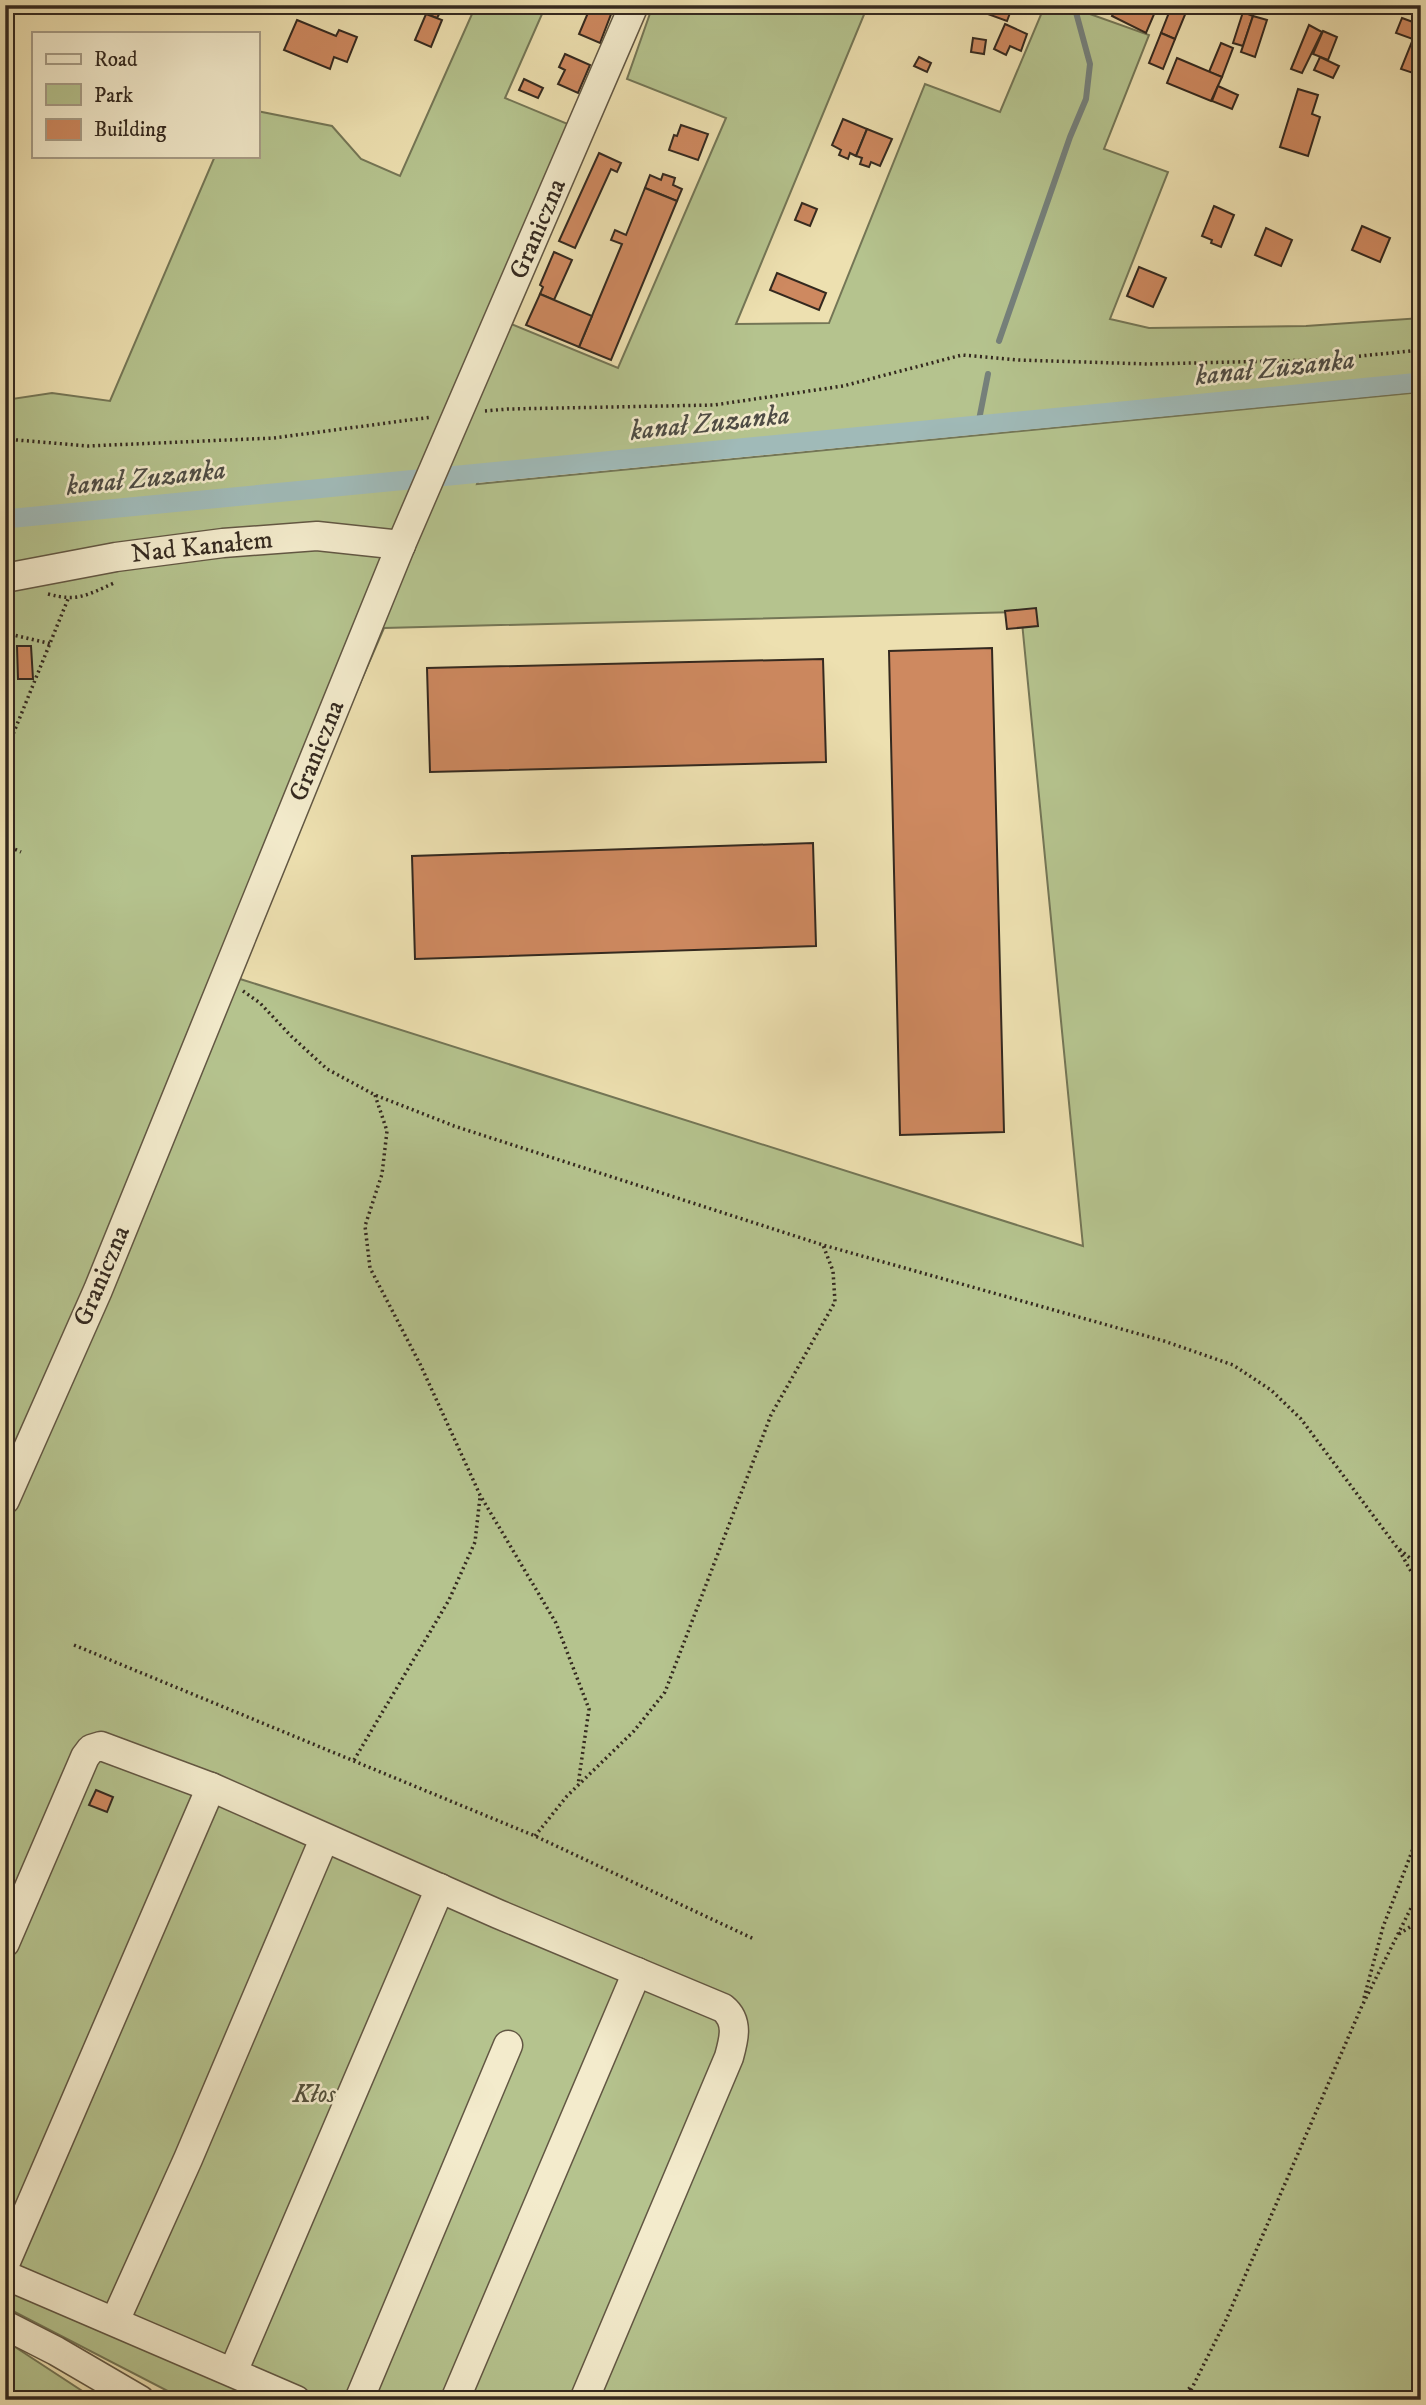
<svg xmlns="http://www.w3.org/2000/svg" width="1426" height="2405" font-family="'IM FELL DW Pica',serif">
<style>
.green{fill:#b5c38e;stroke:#747656;stroke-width:2;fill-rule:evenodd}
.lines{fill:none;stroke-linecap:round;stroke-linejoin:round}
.stream{stroke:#75807b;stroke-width:6}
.canal{stroke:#a0bab8;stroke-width:19}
.building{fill:#ce8960;stroke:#34291f;stroke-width:2}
.minor-casing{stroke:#625743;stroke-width:31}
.path{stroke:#34291f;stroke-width:3.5;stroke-dasharray:2 3.5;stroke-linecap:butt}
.minor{stroke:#f3ebcc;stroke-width:28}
.labels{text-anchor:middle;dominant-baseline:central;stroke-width:5;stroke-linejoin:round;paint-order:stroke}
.street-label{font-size:26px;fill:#34291f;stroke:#f3ebcc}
.park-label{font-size:26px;font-style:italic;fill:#54503b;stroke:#f3ebcc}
.water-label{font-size:28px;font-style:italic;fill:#4f4d45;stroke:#f3ebcc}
</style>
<rect width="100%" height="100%" fill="#ede0b0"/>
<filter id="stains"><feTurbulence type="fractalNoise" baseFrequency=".00286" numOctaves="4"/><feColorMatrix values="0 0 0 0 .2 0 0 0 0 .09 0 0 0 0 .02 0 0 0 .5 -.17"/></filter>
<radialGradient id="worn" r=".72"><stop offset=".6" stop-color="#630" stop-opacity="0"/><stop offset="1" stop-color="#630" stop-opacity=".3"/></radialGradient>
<g class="green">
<path d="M476 5H546L505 98 575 127 511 324 618 368 726 118 627 79 653 5H753L774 13 778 5H868L736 324 829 323 925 84 1000 112 1045 5H1086L1087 13 1149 35 1104 149 1168 172 1110 319 1149 328 1306 326 1421 318V375L483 469 477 484 1421 392V2400H185L5 2307V400L52 393 110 401 215 156H257V111L332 126 361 159 400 176ZM1021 612 1083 1246 237 978 313 792 384 628Z"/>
<polygon points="5,2341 9,2343 96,2400 5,2400"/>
</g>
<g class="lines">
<g class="stream">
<polyline points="999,341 1070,137 1086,99 1090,64 1074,5"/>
<polyline points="978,425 988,374"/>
</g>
<polyline class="canal" points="5,519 1421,382"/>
</g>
<g class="building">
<polygon points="430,5 444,5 437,18 426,14"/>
<polygon points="601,5 613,9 600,43 579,34 590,8 599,11"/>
<polygon points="981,5 1013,5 1007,21 982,12 984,6"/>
<polygon points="1117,5 1158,5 1146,33 1112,16"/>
<polygon points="1172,5 1189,5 1175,39 1161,33"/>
<polygon points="1308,5 1324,5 1324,7 1317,6 1316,12 1307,10"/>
<polygon points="1243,12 1253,16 1243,46 1233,43"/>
<polygon points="426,14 442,20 431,47 415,40"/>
<polygon points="1253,16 1267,20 1255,57 1241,52"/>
<polygon points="1402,18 1421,25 1419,75 1401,69 1413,39 1396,33"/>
<polygon points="297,20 336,36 339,30 357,37 347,62 334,57 330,69 284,50"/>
<polygon points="1005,24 1027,34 1021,51 1010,46 1006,55 994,49"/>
<polygon points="1309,25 1322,32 1302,73 1291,69"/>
<polygon points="1323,31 1337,37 1328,60 1313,54"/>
<polygon points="1161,33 1175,39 1163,69 1149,63"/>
<polygon points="973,38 986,40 984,54 971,52"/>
<polygon points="1221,43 1233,48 1222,77 1209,72"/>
<polygon points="565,54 590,65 578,93 558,84 565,70 559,67"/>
<polygon points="919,57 931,63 927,72 914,66"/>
<polygon points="1320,57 1339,66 1333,78 1314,70"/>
<polygon points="1177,58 1222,77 1211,101 1167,83"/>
<polygon points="524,79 543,88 538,98 519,90"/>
<polygon points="1218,86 1238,95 1232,109 1212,101"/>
<polygon points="1298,89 1318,95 1312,114 1320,117 1308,156 1280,147"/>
<polygon points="843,119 867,129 856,156 850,153 848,159 839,155 841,150 832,145"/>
<polygon points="681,125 708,134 698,160 669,150 674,135 677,136"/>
<polygon points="867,129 892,139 880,166 871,162 869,167 860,164 862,158 856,156"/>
<polygon points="599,153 621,163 617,172 611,169 575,248 559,241"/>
<polygon points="663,174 675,178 673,185 682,189 677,201 645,188 650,175 661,180"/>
<polygon points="645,188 677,201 611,360 579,347 622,244 611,240 615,230 626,235"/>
<polygon points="802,203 817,209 810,226 795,220"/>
<polygon points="1214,206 1234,215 1221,247 1211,243 1212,240 1202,236"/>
<polygon points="1362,226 1390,238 1380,262 1352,250"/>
<polygon points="1266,228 1292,240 1281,266 1255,255"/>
<polygon points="554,252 572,260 554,300 540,294 543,287 540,285"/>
<polygon points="1139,267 1166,278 1153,307 1127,296"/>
<polygon points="777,273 826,293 819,310 770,290"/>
<polygon points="540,294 592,316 579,347 526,325"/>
<polygon points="1036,608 1038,626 1007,629 1005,611"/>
<polygon points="17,646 31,646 33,679 18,679"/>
<polygon points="992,648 1004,1132 900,1135 889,651"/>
<polygon points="823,659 826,762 430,772 427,668"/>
<polygon points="813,843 816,946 415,959 412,856"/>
<polygon points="96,1790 113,1797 107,1812 89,1805"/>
</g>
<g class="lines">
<defs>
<g id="minor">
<polyline points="5,578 116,557 223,543 317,536 401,545"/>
<polyline points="5,1500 98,1290 401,545 634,5"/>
<path d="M5 1943 85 1757 91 1749 101 1746 211 1787 498 1914 723 2008C739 2021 734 2039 729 2057L584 2400"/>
<polyline points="5,2264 211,1787"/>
<polyline points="5,2275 296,2400"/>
<polyline points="115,2321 188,2159 324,1839"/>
<polyline points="5,2325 56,2351 140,2400"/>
<polyline points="233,2372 440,1888"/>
<polyline points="359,2400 508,2045"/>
<polyline points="455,2400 637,1972"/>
</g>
</defs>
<use href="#minor" class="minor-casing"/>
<g class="path">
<polyline points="485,411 508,409 714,405 843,386 962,355 1019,360 1148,364 1320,360 1421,350"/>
<polyline points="5,439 88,446 274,438 432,417"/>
<path d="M48 594C78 602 87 595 114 583"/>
<polyline points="5,633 52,644"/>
<polyline points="5,754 68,599"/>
<polyline points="5,845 21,852"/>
<polyline points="243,991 260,1003 291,1036 327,1069 375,1095 454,1126 823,1245 1164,1341 1233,1365 1271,1390 1301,1419 1396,1546 1421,1568"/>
<polyline points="375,1095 387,1131 382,1174 365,1226 370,1268 420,1364 480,1495 556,1623 589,1709 578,1785"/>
<polyline points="1399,1550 1421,1589"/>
<polyline points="74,1645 535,1836 754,1939"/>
<polyline points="354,1760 449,1600 475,1542 480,1497"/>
<polyline points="535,1836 567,1796 634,1731 665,1692 771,1415 835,1302 833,1271 823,1245"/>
<polyline points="1399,1934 1421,1920"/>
<polyline points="1364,1998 1383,1927 1421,1828"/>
<polyline points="1176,2400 1191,2387"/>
<polyline points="1186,2400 1226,2320 1361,2008 1421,1888"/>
</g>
<use href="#minor" class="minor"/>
</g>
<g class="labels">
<g class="street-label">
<text transform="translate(538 229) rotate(-67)">Graniczna</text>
<text transform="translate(202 547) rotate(-6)">Nad Kanałem</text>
<text transform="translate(317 751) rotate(-68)">Graniczna</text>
<text transform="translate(102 1276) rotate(-67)">Graniczna</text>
</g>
<g class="park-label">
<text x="314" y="2094">Kłos</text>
</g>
<g class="water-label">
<text transform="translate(1275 368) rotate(-6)">kanał Zuzanka</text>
<text transform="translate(710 423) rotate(-6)">kanał Zuzanka</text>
<text transform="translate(146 478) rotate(-6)">kanał Zuzanka</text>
</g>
</g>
<rect width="1426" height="2405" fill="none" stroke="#ede0b0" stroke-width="28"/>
<rect x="7" y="7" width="1412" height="2391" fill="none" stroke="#34291f" stroke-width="3.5"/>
<rect x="14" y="14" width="1398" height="2377" fill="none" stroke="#34291f" stroke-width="2"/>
<rect x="32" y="32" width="228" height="126" fill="#f3ebcc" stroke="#a79d87" stroke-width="2"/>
<rect x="46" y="54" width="35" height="10" fill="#f3ebcc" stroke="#a79d87" stroke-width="2"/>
<text x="94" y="66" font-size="21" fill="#34291f">Road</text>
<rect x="46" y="84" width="35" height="21" fill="#b5c38e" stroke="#a79d87" stroke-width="2"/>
<text x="94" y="102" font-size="21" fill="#34291f">Park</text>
<rect x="46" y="119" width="35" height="21" fill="#ce8960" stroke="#a79d87" stroke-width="2"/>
<text x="94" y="136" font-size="21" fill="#34291f">Building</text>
<rect width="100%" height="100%" filter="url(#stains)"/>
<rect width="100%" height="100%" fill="url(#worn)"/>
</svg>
